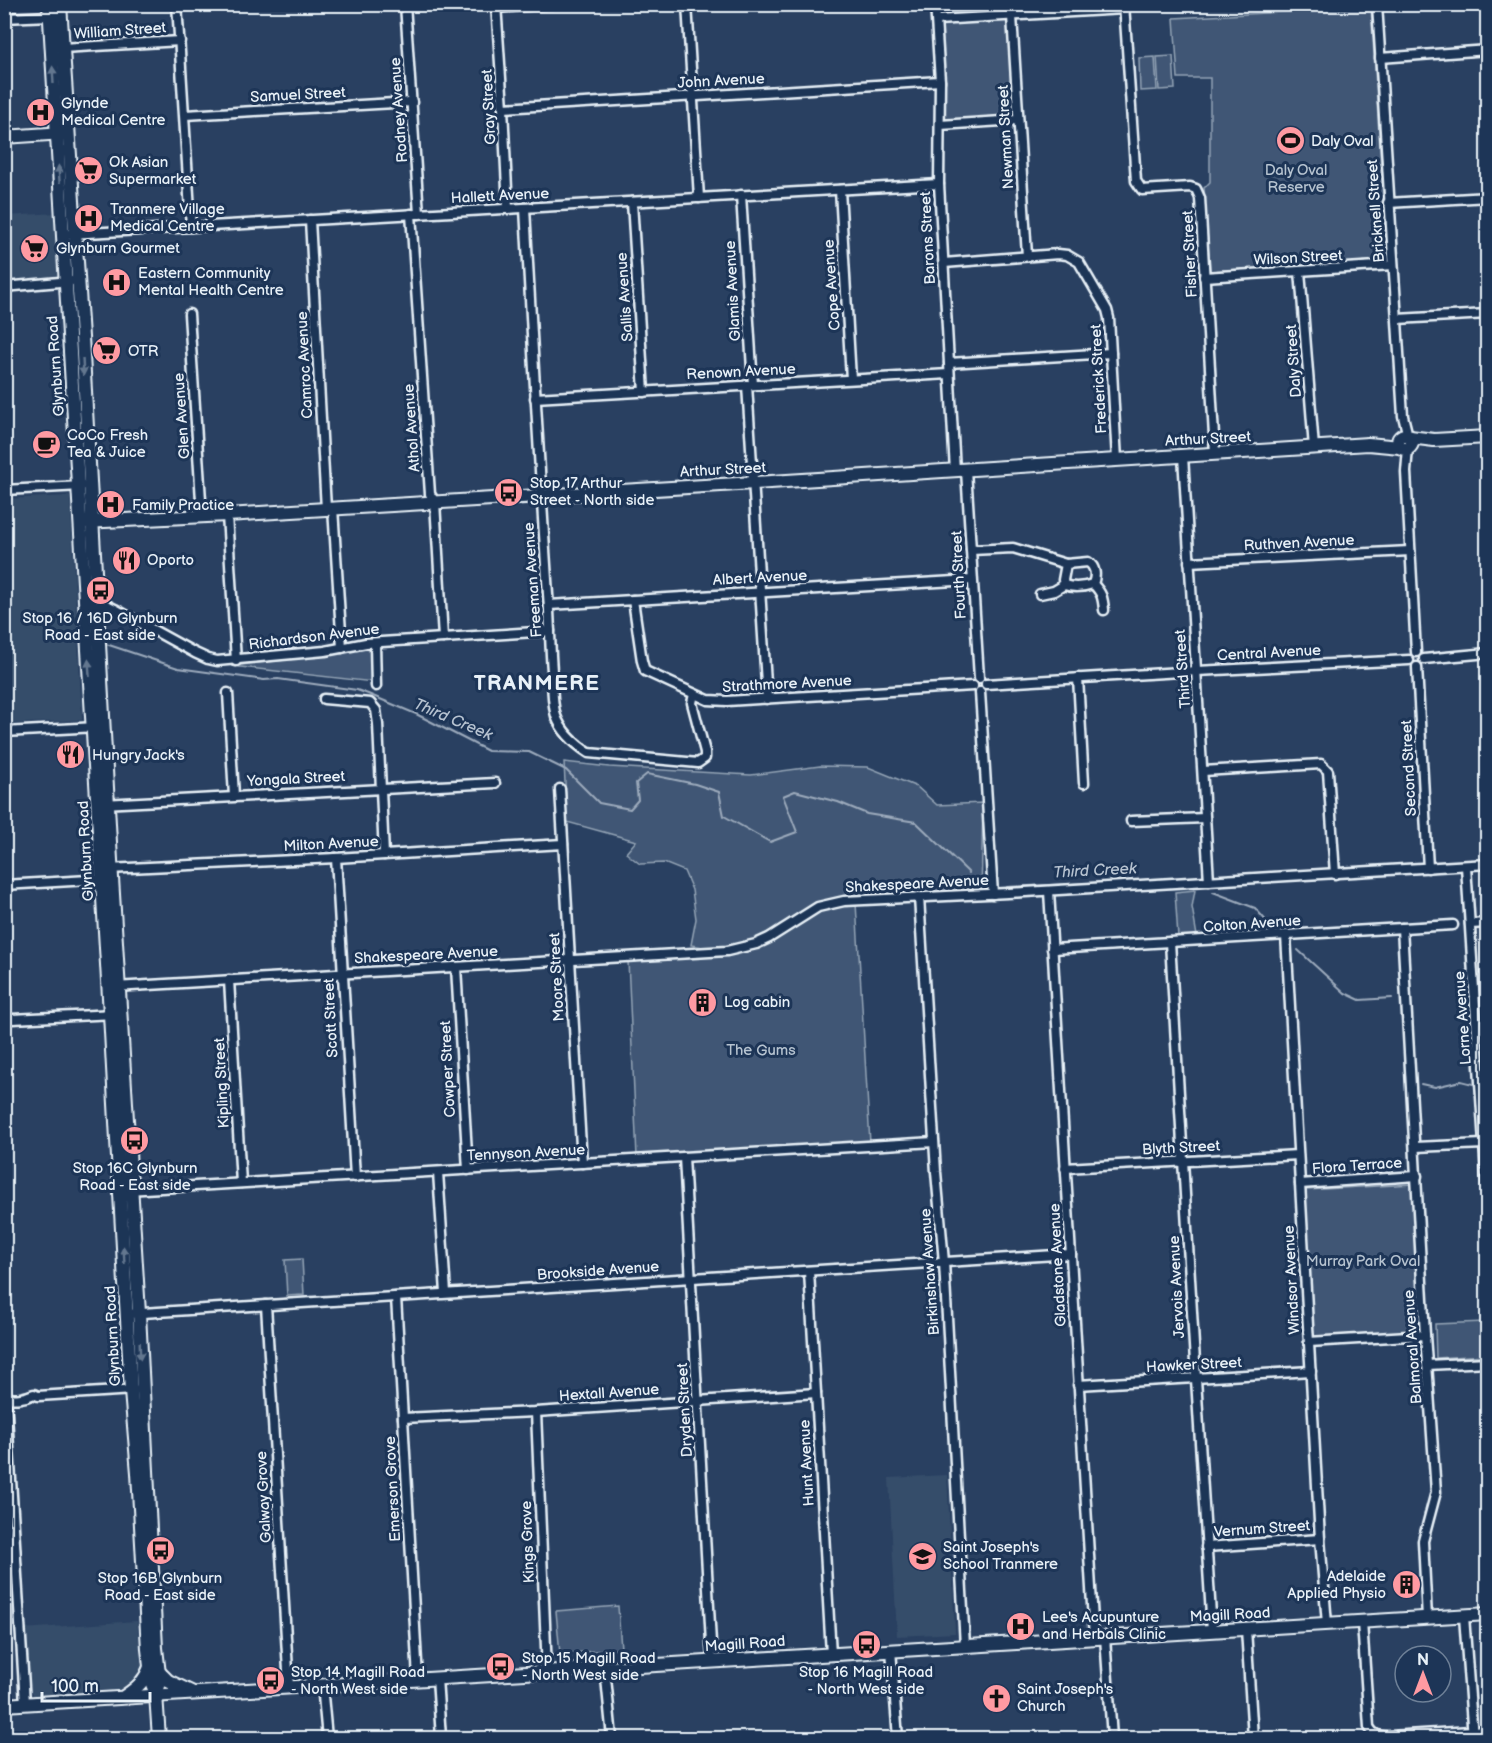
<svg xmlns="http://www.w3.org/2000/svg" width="1492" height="1743" font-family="'Balsamiq Sans',sans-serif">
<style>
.built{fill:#364d6b}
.green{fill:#415774;stroke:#94a4b6;stroke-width:1.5}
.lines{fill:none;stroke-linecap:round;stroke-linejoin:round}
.stream{stroke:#9dabbd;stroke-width:2}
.street-casing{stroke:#e8f1f8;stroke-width:13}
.secondary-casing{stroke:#e8f1f8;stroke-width:16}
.street{stroke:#1d3557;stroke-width:8}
.secondary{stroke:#1d3557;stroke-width:12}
.oneway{fill:#64778f}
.labels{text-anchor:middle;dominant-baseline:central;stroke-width:6;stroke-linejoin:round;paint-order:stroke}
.street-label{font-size:15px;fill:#e8f1f8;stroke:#1d3557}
.poi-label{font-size:15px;fill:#e8f1f8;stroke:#1d3557;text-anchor:start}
.park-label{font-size:15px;fill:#b6c3d0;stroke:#1d3557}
.water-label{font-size:16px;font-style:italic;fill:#b6c2d0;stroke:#1d3557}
.district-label{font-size:21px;font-weight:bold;letter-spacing:1.5px;fill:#e8f1f8;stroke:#1d3557}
</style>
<rect width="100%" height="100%" fill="#294061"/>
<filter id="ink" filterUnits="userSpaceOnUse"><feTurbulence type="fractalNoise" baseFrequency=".0167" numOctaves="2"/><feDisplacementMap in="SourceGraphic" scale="12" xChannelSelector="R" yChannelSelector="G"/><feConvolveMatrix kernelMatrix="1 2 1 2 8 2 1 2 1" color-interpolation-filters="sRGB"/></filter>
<g filter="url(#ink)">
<g class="built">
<polygon points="59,213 63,279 5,282 5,216"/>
<polygon points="70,496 82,720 5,724 5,499"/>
<polygon points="947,1475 955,1633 897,1636 889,1478"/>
<polygon points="137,1621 142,1675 128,1689 34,1695 27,1687 23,1629"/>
</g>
<g class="green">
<polygon points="1371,7 1387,260 1210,271 1204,188 1210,182 1210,78 1178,78 1174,18"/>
<polygon points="1012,16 1018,120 940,125 937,20"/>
<polygon points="1173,56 1175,89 1159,90 1157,57"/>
<polygon points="1155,57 1157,90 1140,91 1139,58"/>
<polygon points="363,648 370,650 371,655 373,682 231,666 331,655"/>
<polygon points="564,762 609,767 751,775 820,766 868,767 917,787 937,805 983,803 981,895 828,904 769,938 727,951 691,945 696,919 692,890 684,871 664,863 640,864 626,853 636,841 567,822"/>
<polygon points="1195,890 1192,907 1197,936 1178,937 1175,892"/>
<polygon points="856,903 870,1143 637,1157 628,961 726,955 760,946 824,908"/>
<polygon points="1414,1184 1420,1331 1311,1339 1305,1190"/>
<polygon points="302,1259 304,1295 287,1296 285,1260"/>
<polygon points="1485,1322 1487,1355 1436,1358 1435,1324"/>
<polygon points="618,1606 621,1649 560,1654 556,1611"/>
</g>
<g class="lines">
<g class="stream">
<polyline points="106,644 178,668 264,680 278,679 357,690 368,694 416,714 488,751 529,752 566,770 599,803 630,809 638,800 636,783 647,774 695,784 719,792 724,816 770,842 797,832 783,796 795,791 838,802 867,814 916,822 969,873"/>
<polyline points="1007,887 1185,878"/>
<polyline points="1213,892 1255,908 1274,930"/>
<polyline points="1298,950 1345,993 1360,1000 1392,998"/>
<polyline points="1421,1084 1435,1087 1461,1081 1477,1085"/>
</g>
<defs>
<g id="street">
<polyline points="177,4 191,227"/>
<polyline points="405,4 419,214"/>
<polyline points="496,4 503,108 508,209"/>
<polyline points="687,4 699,198"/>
<polyline points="935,4 940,81 939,184 955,471"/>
<polyline points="1124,4 1136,181 1142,190 1190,187 1196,189 1200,198 1215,453"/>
<polyline points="1377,4 1403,416 1408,436"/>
<polyline points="496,8 553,4"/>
<polyline points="1012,16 1027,256"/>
<polyline points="4,18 50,16"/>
<polyline points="937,20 1124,9"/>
<polyline points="62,48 180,41"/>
<polyline points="1380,58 1488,50"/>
<polyline points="503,108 940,81"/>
<polyline points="185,115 412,102"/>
<polyline points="940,125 1018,120"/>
<polyline points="840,190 851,379"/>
<polyline points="741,195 753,385"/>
<polyline points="632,202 644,392"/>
<polyline points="1388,203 1488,197"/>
<path d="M525 208C532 337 539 465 548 594 550 620 550 646 552 671 552 686 552 702 556 716 562 733 575 744 589 753L698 763 705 758V752L692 703 694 694"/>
<polyline points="411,214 430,494 435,502 443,638"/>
<polyline points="310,220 326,509"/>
<polyline points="70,234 939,184"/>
<polyline points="944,263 1058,254 1067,255 1079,262 1107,310 1109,318 1117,460"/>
<polyline points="1300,271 1314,448"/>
<polyline points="1204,277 1393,265"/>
<polyline points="4,287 71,281"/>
<polyline points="189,314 202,516"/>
<polyline points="1397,319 1488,314"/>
<polyline points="949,363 1111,353"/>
<polyline points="747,385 767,699"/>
<polyline points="535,398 949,374"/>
<polyline points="1408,448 1406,472 1416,652"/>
<polyline points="1183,456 1209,881"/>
<polyline points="966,470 979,678"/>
<polyline points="4,490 82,486"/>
<polyline points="333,508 342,648"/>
<polyline points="227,515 236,661"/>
<path d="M971 550 1013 548 1066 564 1088 562C1096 567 1096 576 1093 584"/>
<polyline points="1189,562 1410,551"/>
<path d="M1066 564 1063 580 1064 585C1073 588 1084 587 1093 584"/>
<path d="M1093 584C1102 593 1103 598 1104 610"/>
<polyline points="1040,594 1054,591 1064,585"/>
<polyline points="633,600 642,661 645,671 708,700 727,701 973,686"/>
<polyline points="96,604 107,605 115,609 195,653 208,659 217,661 325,651 366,643 550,631"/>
<polyline points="549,605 972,580"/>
<polyline points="375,643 376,686"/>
<polyline points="1424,659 1488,653"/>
<polyline points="1417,667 1428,868"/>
<polyline points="1078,678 1084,783"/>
<polyline points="986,684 1197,671 1409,660"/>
<polyline points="980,692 993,894"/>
<polyline points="228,693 234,796"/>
<polyline points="324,699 370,703 376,710 378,724 384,855"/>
<polyline points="4,732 97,727"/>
<polyline points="1203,771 1321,764 1328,771 1335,874"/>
<polyline points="560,789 582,1163"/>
<polyline points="103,804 495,783"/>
<polyline points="1131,821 1205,818"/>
<polyline points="336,858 355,1177"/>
<polyline points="1466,866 1488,1205"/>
<polyline points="108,869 336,858 563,844"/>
<polyline points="4,885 106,879"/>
<polyline points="1049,891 1094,1638"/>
<polyline points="919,897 936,1172 944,1262 965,1646"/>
<polyline points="1470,924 1488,923"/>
<polyline points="1402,928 1425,1335 1436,1492 1423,1541 1427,1618"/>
<polyline points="1286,935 1320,1539 1327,1624"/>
<polyline points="1170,942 1196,1379 1212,1631"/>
<polyline points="1052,949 1453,925"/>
<polyline points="456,967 468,1170"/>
<polyline points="229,980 241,1183"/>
<polyline points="115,987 727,951 756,944 769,938 818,907 844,901 1008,893 1488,864"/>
<polyline points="4,1020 12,1019 115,1014"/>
<polyline points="1415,1147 1484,1144"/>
<polyline points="684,1157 712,1661"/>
<polyline points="1065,1168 1298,1155"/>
<polyline points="438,1172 446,1293"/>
<polyline points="1300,1184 1417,1176"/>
<polyline points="127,1190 934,1142"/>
<polyline points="809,1271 831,1654"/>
<polyline points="396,1297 418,1679"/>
<polyline points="266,1305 289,1687"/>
<polyline points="127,1314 1071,1254"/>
<polyline points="1309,1342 1425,1335"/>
<polyline points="1427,1365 1488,1362"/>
<polyline points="4,1367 25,1703"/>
<polyline points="1078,1385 1311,1371"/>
<path d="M4 1398C16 1399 23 1399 34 1394L38 1396 134 1390"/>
<polyline points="536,1412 547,1671"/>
<polyline points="403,1418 536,1412 816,1393"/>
<polyline points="1206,1547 1320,1539"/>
<polyline points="1464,1616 1473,1738"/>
<path d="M1362 1622 1369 1727C1374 1736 1379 1736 1389 1736L1488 1730"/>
<polyline points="1246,1629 1253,1738"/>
<polyline points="1105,1637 1112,1738"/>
<polyline points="891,1650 898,1738"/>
<polyline points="605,1668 612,1738"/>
<polyline points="437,1678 441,1738"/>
<polyline points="322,1685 327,1738"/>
</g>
<g id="secondary">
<polyline points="49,4 110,1014 131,1391 138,1473 148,1649 152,1684 156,1694 159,1738"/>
<polyline points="60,4 82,337 112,878 139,1313 156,1648 160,1683 156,1694"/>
<polyline points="4,137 64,133"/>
<circle cx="1405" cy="442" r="7"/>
<polyline points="1410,437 1434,440 1488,437"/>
<polyline points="84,522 227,515 754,483 1368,444 1400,447"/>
<polyline points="159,1672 168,1681 191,1692"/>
<path d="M125 1696C137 1688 145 1681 150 1667"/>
<polyline points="4,1705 1488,1614"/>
</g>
</defs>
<use href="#street" class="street-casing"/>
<use href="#secondary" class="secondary-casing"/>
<use href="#street" class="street"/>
<use href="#secondary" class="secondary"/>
</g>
<defs><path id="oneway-solid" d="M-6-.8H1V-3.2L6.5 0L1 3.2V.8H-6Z" transform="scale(1.5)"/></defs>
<g class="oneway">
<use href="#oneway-solid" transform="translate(53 75) rotate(-93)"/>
<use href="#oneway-solid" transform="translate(59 174) rotate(-94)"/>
<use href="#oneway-solid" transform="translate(83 367) rotate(87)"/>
<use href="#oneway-solid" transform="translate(89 668) rotate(-94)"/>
<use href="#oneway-solid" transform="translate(124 1255) rotate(-93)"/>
<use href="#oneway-solid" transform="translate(140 1351) rotate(88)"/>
</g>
</g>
<defs>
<symbol id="hospital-disc" viewBox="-11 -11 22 22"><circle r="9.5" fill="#ff9aa2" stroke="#1d3557"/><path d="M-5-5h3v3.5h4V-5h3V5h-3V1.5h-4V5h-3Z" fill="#111"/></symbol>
<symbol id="stadium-disc" viewBox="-11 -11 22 22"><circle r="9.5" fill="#ff9aa2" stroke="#1d3557"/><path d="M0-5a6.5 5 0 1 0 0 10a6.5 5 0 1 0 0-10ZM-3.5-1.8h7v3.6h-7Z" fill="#111"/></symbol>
<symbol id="supermarket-disc" viewBox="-11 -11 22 22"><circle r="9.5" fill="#ff9aa2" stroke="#1d3557"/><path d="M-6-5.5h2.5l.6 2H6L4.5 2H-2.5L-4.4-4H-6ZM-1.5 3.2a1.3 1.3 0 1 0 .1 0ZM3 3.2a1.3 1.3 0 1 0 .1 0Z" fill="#111"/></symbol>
<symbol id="cafe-disc" viewBox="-11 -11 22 22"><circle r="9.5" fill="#ff9aa2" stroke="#1d3557"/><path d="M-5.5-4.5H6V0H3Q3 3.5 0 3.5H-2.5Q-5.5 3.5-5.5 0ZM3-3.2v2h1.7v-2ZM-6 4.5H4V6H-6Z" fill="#111"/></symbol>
<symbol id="bus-disc" viewBox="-11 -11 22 22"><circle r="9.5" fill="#ff9aa2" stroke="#1d3557"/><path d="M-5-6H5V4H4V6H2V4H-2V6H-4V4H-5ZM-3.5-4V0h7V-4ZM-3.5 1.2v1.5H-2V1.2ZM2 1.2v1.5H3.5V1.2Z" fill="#111"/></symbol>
<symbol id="restaurant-disc" viewBox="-11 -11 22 22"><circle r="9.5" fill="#ff9aa2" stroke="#1d3557"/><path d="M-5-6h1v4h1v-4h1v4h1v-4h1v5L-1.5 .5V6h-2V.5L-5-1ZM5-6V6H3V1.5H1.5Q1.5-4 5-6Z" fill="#111"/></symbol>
<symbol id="building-disc" viewBox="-11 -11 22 22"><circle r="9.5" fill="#ff9aa2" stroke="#1d3557"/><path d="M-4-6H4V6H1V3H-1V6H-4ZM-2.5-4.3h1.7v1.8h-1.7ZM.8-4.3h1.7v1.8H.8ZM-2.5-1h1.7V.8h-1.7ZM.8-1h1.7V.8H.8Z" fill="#111"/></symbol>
<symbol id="school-disc" viewBox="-11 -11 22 22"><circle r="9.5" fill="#ff9aa2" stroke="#1d3557"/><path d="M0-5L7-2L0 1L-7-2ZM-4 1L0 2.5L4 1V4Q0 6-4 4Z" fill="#111"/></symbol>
<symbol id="church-disc" viewBox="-11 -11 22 22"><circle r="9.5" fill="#ff9aa2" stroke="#1d3557"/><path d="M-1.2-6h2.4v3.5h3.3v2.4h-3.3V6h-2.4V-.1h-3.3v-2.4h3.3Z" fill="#111"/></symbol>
</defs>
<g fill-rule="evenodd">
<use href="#hospital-disc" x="24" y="96" width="33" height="33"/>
<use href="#stadium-disc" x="1274" y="124" width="33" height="33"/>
<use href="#supermarket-disc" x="72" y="154" width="33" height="33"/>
<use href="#hospital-disc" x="72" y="202" width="33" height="33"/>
<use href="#supermarket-disc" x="18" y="232" width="33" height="33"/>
<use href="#hospital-disc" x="100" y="266" width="33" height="33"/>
<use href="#supermarket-disc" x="90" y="334" width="33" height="33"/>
<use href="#cafe-disc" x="30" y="428" width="33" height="33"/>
<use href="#bus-disc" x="492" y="476" width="33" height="33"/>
<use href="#hospital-disc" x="94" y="488" width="33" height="33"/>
<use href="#restaurant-disc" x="110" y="544" width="33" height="33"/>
<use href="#bus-disc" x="84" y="574" width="33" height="33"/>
<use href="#restaurant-disc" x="54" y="738" width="33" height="33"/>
<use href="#building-disc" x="686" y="986" width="33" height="33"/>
<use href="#bus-disc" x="118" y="1124" width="33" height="33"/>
<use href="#bus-disc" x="144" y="1534" width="33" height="33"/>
<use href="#school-disc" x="906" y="1540" width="33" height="33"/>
<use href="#building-disc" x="1390" y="1568" width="33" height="33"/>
<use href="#hospital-disc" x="1004" y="1610" width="33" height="33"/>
<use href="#bus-disc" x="850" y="1628" width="33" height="33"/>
<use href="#bus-disc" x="484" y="1650" width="33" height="33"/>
<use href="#bus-disc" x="254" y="1664" width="33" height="33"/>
<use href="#church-disc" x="980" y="1682" width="33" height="33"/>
</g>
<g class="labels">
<g class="street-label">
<text transform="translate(120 31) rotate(-4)">William Street</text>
<text transform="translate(721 81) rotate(-3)">John Avenue</text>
<text transform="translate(298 95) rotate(-3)">Samuel Street</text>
<text transform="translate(489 107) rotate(-93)">Gray Street</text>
<text transform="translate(399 110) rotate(-94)">Rodney Avenue</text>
<text transform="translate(1006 137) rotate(-93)">Newman Street</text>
<text transform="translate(500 196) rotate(-3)">Hallett Avenue</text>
<text transform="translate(1376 211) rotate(-94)">Bricknell Street</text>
<text transform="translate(928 238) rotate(-93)">Barons Street</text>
<text transform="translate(1190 254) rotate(-93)">Fisher Street</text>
<text transform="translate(1298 258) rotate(-3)">Wilson Street</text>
<text transform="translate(832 285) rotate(-94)">Cope Avenue</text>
<text transform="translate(733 291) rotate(-93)">Glamis Avenue</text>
<text transform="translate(625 297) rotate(-94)">Sallis Avenue</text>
<text transform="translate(1294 361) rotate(-94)">Daly Street</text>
<text transform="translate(305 365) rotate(-93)">Camroc Avenue</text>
<text transform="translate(56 366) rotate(-94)">Glynburn Road</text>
<text transform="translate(741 372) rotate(-3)">Renown Avenue</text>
<text transform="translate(1099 379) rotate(-93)">Frederick Street</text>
<text transform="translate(182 416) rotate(-94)">Glen Avenue</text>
<text transform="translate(412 428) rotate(-94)">Athol Avenue</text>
<text transform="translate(1208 439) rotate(-3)">Arthur Street</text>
<text transform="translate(723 470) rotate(-3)">Arthur Street</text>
<text transform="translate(1299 543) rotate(-3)">Ruthven Avenue</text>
<text transform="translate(959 575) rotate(-93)">Fourth Street</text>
<text transform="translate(760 578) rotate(-3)">Albert Avenue</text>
<text transform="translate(533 580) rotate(-94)">Freeman Avenue</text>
<text transform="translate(314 637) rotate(-7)">Richardson Avenue</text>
<text transform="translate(1269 653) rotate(-3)">Central Avenue</text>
<text transform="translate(1183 669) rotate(-94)">Third Street</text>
<text transform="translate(787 684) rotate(-3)">Strathmore Avenue</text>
<text transform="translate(1409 768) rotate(-93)">Second Street</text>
<text transform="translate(296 779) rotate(-3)">Yongala Street</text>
<text transform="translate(331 844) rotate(-3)">Milton Avenue</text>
<text transform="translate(86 851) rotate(-93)">Glynburn Road</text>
<text transform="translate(917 884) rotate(-3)">Shakespeare Avenue</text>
<text transform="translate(1252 924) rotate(-4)">Colton Avenue</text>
<text transform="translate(426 955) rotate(-3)">Shakespeare Avenue</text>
<text transform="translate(557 977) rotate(-93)">Moore Street</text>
<text transform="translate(331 1018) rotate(-93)">Scott Street</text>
<text transform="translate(1463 1018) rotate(-94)">Lorne Avenue</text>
<text transform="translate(448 1069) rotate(-93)">Cowper Street</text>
<text transform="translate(222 1083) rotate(-93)">Kipling Street</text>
<text transform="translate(1181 1148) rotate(-3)">Blyth Street</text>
<text transform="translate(526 1153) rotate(-3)">Tennyson Avenue</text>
<text transform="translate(1357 1166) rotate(-4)">Flora Terrace</text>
<text transform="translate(1058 1265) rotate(-93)">Gladstone Avenue</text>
<text transform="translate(598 1271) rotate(-4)">Brookside Avenue</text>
<text transform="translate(930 1272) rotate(-94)">Birkinshaw Avenue</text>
<text transform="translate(1292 1280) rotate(-93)">Windsor Avenue</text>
<text transform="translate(1177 1287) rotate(-93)">Jervois Avenue</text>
<text transform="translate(113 1336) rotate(-93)">Glynburn Road</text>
<text transform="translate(1413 1347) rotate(-94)">Balmoral Avenue</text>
<text transform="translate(1194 1365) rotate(-3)">Hawker Street</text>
<text transform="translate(609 1393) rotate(-4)">Hextall Avenue</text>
<text transform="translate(685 1410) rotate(-93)">Dryden Street</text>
<text transform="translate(807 1463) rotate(-93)">Hunt Avenue</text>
<text transform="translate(393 1489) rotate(-93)">Emerson Grove</text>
<text transform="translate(264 1497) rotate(-93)">Galway Grove</text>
<text transform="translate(1262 1529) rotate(-4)">Vernum Street</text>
<text transform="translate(528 1542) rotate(-92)">Kings Grove</text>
<text transform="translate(1230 1615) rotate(-3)">Magill Road</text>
<text transform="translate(745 1644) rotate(-4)">Magill Road</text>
</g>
<g class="poi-label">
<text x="61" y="103">Glynde<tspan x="61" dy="17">Medical Centre</tspan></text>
<text x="1311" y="141">Daly Oval</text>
<text x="109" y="162">Ok Asian<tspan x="109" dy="17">Supermarket</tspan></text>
<text x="110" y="209">Tranmere Village<tspan x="110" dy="17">Medical Centre</tspan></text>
<text x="56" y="248">Glynburn Gourmet</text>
<text x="138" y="273">Eastern Community<tspan x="138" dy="17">Mental Health Centre</tspan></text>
<text x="128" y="351">OTR</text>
<text x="67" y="435">CoCo Fresh<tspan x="67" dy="17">Tea &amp; Juice</tspan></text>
<text x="530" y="483">Stop 17 Arthur<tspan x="530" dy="17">Street - North side</tspan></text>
<text x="132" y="505">Family Practice</text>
<text x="147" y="560">Oporto</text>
<text x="100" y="618" text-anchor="middle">Stop 16 / 16D Glynburn<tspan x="100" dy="17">Road - East side</tspan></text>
<text x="92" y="755">Hungry Jack's</text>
<text x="724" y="1002">Log cabin</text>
<text x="135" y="1168" text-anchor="middle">Stop 16C Glynburn<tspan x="135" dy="17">Road - East side</tspan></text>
<text x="943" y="1547">Saint Joseph's<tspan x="943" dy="17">School Tranmere</tspan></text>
<text x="1386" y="1576" text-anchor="end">Adelaide<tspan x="1386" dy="17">Applied Physio</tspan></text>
<text x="160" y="1578" text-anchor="middle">Stop 16B Glynburn<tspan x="160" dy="17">Road - East side</tspan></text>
<text x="1042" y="1617">Lee's Acupunture<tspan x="1042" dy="17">and Herbals Clinic</tspan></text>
<text x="522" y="1658">Stop 15 Magill Road<tspan x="522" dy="17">- North West side</tspan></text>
<text x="291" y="1672">Stop 14 Magill Road<tspan x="291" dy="17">- North West side</tspan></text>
<text x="866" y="1672" text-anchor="middle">Stop 16 Magill Road<tspan x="866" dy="17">- North West side</tspan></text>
<text x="1017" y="1689">Saint Joseph's<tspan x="1017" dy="17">Church</tspan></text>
</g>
<g class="park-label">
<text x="1296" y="170">Daly Oval<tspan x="1296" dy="17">Reserve</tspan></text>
<text x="761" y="1050">The Gums</text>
<text x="1363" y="1261">Murray Park Oval</text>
</g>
<g class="water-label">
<text transform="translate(453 720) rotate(23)">Third Creek</text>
<text transform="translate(1095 871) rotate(-3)">Third Creek</text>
</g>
<g class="district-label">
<text x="537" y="683">TRANMERE</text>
</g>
</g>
<rect width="1492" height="1743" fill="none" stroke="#1d3557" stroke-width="24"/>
<rect x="12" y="12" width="1468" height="1719" fill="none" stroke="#e8f1f8" stroke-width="2" filter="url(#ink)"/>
<g transform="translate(1423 1674)"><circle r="28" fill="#1d3557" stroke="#6e8097" stroke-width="1.5"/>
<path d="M0-4.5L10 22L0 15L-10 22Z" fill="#ff9aa2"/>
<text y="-9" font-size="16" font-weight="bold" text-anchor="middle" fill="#e8f1f8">N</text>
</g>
<path d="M42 1692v9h108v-9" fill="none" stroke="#e8f1f8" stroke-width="3"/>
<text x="51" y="1692" font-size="18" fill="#e8f1f8" stroke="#1d3557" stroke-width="4.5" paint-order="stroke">100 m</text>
</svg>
